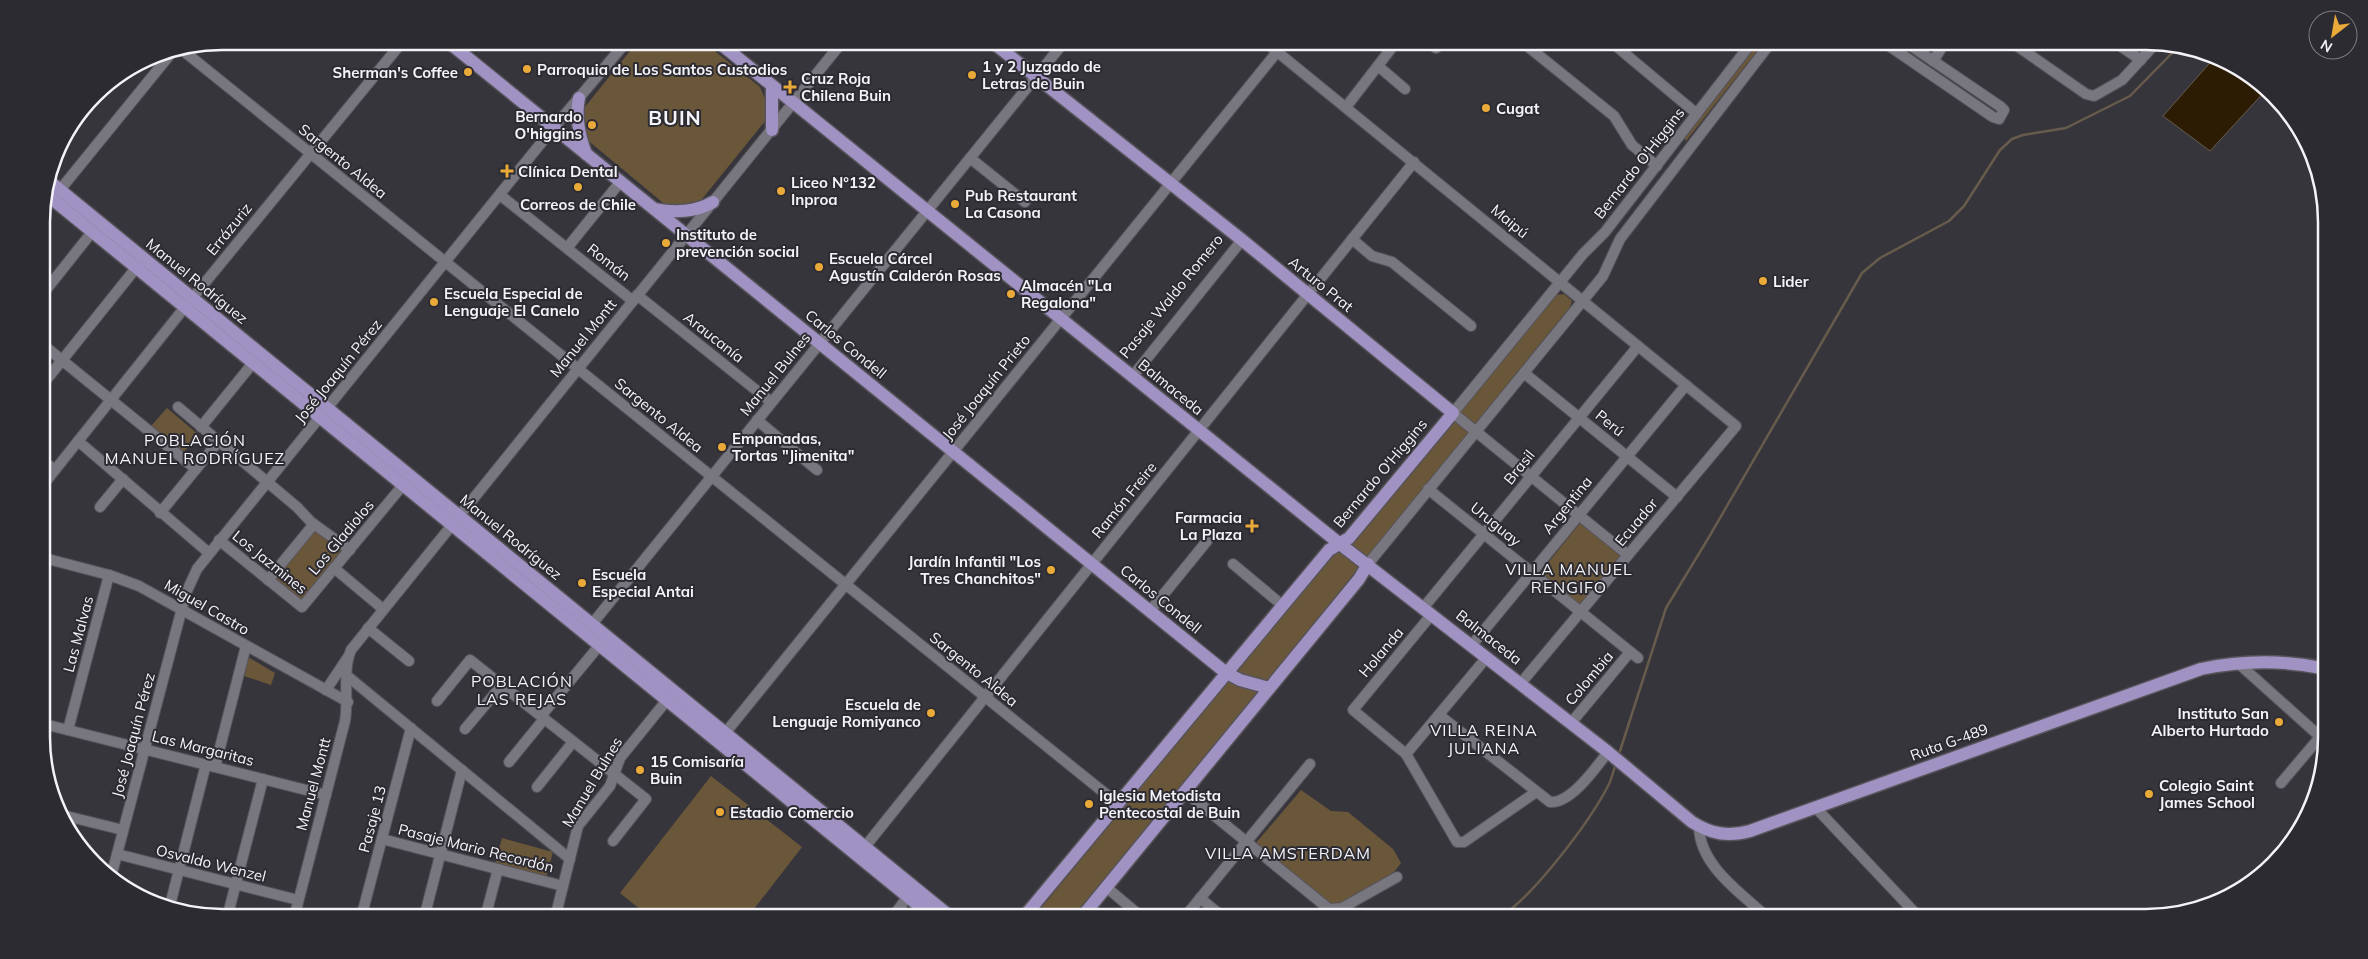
<svg xmlns="http://www.w3.org/2000/svg" width="2368" height="959" font-family="Mulish,sans-serif">
<style>
.green{fill:#6a573a}
.water{fill:#2b1c03;stroke:#675c4c}
.lines{fill:none;stroke-linecap:round;stroke-linejoin:round}
.stream{stroke:#675c4c;stroke-width:2.5}
.minor-casing{stroke:#56545a;stroke-width:12}
.major-casing{stroke:#56545a;stroke-width:15}
.minor{stroke:#78767e;stroke-width:10}
.major{stroke:#a092c2;stroke-width:12}
.poi-dot{fill:#eaaa39;stroke:#2d2b32;stroke-width:2}
.labels{text-anchor:middle;dominant-baseline:central;stroke-width:4;stroke-linejoin:round;paint-order:stroke}
.poi-label{font-size:15px;font-weight:bold;fill:#f4f3f8;stroke:#2d2b32;text-anchor:start}
.street-label{font-size:15px;fill:#f4f3f8;stroke:#2d2b32}
.neighbourhood-label{font-size:16px;letter-spacing:1px;fill:#f4f3f8;stroke:#2d2b32}
.district-label{font-size:20px;font-weight:bold;letter-spacing:1px;fill:#f4f3f8;stroke:#2d2b32}
.rim{fill:none;stroke:#f4f3f8;stroke-width:2.5}
</style>
<rect width="100%" height="100%" fill="#37353c"/>
<g class="green">
<polygon points="638,41 702,41 760,87 766,101 766,120 698,204 668,207 585,138 580,113"/>
<polygon points="1760,41 1765,41 1686,141 1684,138"/>
<polygon points="1564,294 1572,301 1570,307 1075,918 1033,918 1325,562 1356,538 1556,295"/>
<polygon points="167,408 199,435 183,453 151,426"/>
<polygon points="1580,523 1622,557 1581,606 1540,573"/>
<polygon points="316,526 344,549 300,602 272,579"/>
<polygon points="248,657 275,673 271,685 244,676"/>
<polygon points="711,776 802,847 747,918 651,918 620,893"/>
<polygon points="1301,790 1331,811 1348,812 1393,849 1401,863 1394,872 1340,906 1332,906 1255,844"/>
<polygon points="502,838 553,852 546,878 495,863"/>
</g>
<polygon class="water" points="2215,57 2256,78 2267,89 2210,151 2163,116"/>
<g class="lines">
<g class="stream">
<polyline points="1619,754 1666,608 1709,537 1862,273 1880,258 1949,221 1964,206 2000,150 2012,139 2023,135 2066,128 2130,96 2178,47"/>
<path d="M1498 918C1532 899 1590 821 1608 786 1612 779 1613 771 1616 764"/>
</g>
<defs>
<g id="minor">
<polyline points="1264,41 1736,426 1521,683"/>
<polyline points="1428,41 1436,48"/>
<polyline points="1521,41 1614,116 1632,145 1657,166"/>
<polyline points="1610,41 1697,114"/>
<polyline points="1882,41 1993,117 1999,119 2004,110 2001,107 1904,41"/>
<polyline points="2010,41 2086,94 2094,96 2122,80 2156,43"/>
<polyline points="2113,41 2141,60"/>
<polyline points="181,49 1117,803"/>
<polyline points="1933,61 1946,41"/>
<polyline points="1378,66 1405,89"/>
<polyline points="1346,107 1397,41"/>
<polyline points="970,158 1025,202"/>
<polyline points="500,195 633,301"/>
<polyline points="55,196 173,51"/>
<polyline points="1352,239 1372,256 1392,262 1471,326"/>
<polyline points="567,248 621,181"/>
<polyline points="42,295 92,232"/>
<polyline points="637,295 771,402"/>
<polyline points="42,344 196,469"/>
<polyline points="1524,373 1677,497"/>
<polyline points="1132,377 1242,240"/>
<polyline points="43,384 140,263"/>
<polyline points="178,407 297,507 311,522 350,550"/>
<polyline points="757,420 817,470"/>
<polyline points="201,427 253,363"/>
<polyline points="78,441 209,553"/>
<polyline points="43,461 55,470"/>
<polyline points="43,485 185,307 403,41"/>
<polyline points="1428,489 1638,658"/>
<polyline points="100,507 123,479"/>
<polyline points="160,513 219,441"/>
<polyline points="219,540 302,607 403,485"/>
<polyline points="1628,555 1453,413 1583,254 1605,232 1753,41"/>
<polyline points="44,558 109,575 139,586 348,702"/>
<polyline points="1233,564 1282,605"/>
<polyline points="1368,564 1603,276 1620,239 1772,41"/>
<polyline points="334,568 383,609"/>
<polyline points="268,580 314,524"/>
<polyline points="1424,607 1638,346"/>
<polyline points="1150,611 1207,541"/>
<polyline points="1432,614 1353,710 1406,754 1457,842 1464,842 1536,792"/>
<polyline points="368,628 409,661"/>
<polyline points="588,629 1065,41"/>
<polyline points="1472,645 1686,385"/>
<polyline points="2238,663 2326,742"/>
<polyline points="346,675 570,859"/>
<polyline points="326,690 348,657"/>
<polyline points="437,701 470,660 646,799 613,841"/>
<path d="M1439 715 1550 802C1571 804 1597 766 1608 752"/>
<polyline points="541,716 603,641"/>
<polyline points="1571,723 1630,652"/>
<polyline points="44,724 326,795"/>
<polyline points="465,729 502,685"/>
<polyline points="68,730 109,575"/>
<polyline points="722,737 1277,52"/>
<polyline points="1406,754 1487,657"/>
<polyline points="509,762 544,719"/>
<polyline points="215,767 246,646"/>
<polyline points="2281,783 2320,737"/>
<polyline points="537,787 573,742"/>
<polyline points="1184,791 1329,909"/>
<polyline points="1816,808 1919,917"/>
<polyline points="66,816 123,830"/>
<path d="M1699 827C1700 866 1741 893 1767 917"/>
<polyline points="382,839 563,886"/>
<polyline points="860,853 1414,162"/>
<polyline points="117,854 298,900"/>
<polyline points="112,873 186,593 197,569 550,132 627,41"/>
<polyline points="1106,887 1143,918"/>
<polyline points="1200,898 1224,918"/>
<polyline points="169,909 206,764"/>
<polyline points="1329,909 1342,908 1397,877"/>
<polyline points="227,918 263,779"/>
<path d="M294 918 345 721C349 698 342 671 351 650L843 41"/>
<polyline points="361,918 411,728"/>
<polyline points="424,918 462,770"/>
<polyline points="485,918 498,869"/>
<polyline points="555,918 578,826 610,786 620,758 667,700"/>
<polyline points="892,918 911,892"/>
<polyline points="1184,918 1310,764"/>
</g>
<g id="major">
<polyline points="447,41 1225,672 1240,680 1269,688"/>
<path d="M717 41 1340 544 1608 752 1692 822C1711 834 1728 837 1750 831L2201 669C2244 660 2285 660 2327 669"/>
<polyline points="991,41 1242,240 1453,413 1349,538 1329,550 1023,918"/>
<polyline points="772,86 772,130"/>
<path d="M579 98C575 117 579 135 586 154"/>
<polyline points="49,181 952,918"/>
<polyline points="46,194 934,918"/>
<path d="M655 209C674 213 696 212 713 202"/>
<polyline points="1081,918 1359,579 1368,564"/>
</g>
</defs>
<use href="#minor" class="minor-casing"/>
<use href="#major" class="major-casing"/>
<use href="#minor" class="minor"/>
<use href="#major" class="major"/>
</g>
<g class="poi-dot">
<circle cx="527" cy="69" r="5"/>
<circle cx="468" cy="72" r="5"/>
<circle cx="972" cy="75" r="5"/>
<path d="M787.5 79.5h5v5h5v5h-5v5h-5v-5h-5v-5h5z"/>
<circle cx="1486" cy="108" r="5"/>
<circle cx="592" cy="125" r="5"/>
<path d="M504.5 163.5h5v5h5v5h-5v5h-5v-5h-5v-5h5z"/>
<circle cx="578" cy="187" r="5"/>
<circle cx="781" cy="191" r="5"/>
<circle cx="955" cy="204" r="5"/>
<circle cx="666" cy="243" r="5"/>
<circle cx="819" cy="267" r="5"/>
<circle cx="1763" cy="281" r="5"/>
<circle cx="1011" cy="294" r="5"/>
<circle cx="434" cy="302" r="5"/>
<circle cx="722" cy="447" r="5"/>
<path d="M1249.5 518.5h5v5h5v5h-5v5h-5v-5h-5v-5h5z"/>
<circle cx="1051" cy="570" r="5"/>
<circle cx="582" cy="583" r="5"/>
<circle cx="931" cy="713" r="5"/>
<circle cx="2279" cy="722" r="5"/>
<circle cx="640" cy="770" r="5"/>
<circle cx="2149" cy="794" r="5"/>
<circle cx="1089" cy="804" r="5"/>
<circle cx="720" cy="812" r="5"/>
</g>
<g class="labels">
<g class="poi-label">
<text x="982" y="66">1 y 2 Juzgado de<tspan x="982" dy="17">Letras de Buin</tspan></text>
<text x="537" y="69">Parroquia de Los Santos Custodios</text>
<text x="458" y="72" text-anchor="end">Sherman's Coffee</text>
<text x="801" y="78">Cruz Roja<tspan x="801" dy="17">Chilena Buin</tspan></text>
<text x="1496" y="108">Cugat</text>
<text x="582" y="116" text-anchor="end">Bernardo<tspan x="582" dy="17">O'higgins</tspan></text>
<text x="518" y="171">Clínica Dental</text>
<text x="791" y="182">Liceo N°132<tspan x="791" dy="17">Inproa</tspan></text>
<text x="965" y="195">Pub Restaurant<tspan x="965" dy="17">La Casona</tspan></text>
<text x="578" y="204" text-anchor="middle">Correos de Chile</text>
<text x="676" y="234">Instituto de<tspan x="676" dy="17">prevención social</tspan></text>
<text x="829" y="258">Escuela Cárcel<tspan x="829" dy="17">Agustín Calderón Rosas</tspan></text>
<text x="1773" y="281">Lider</text>
<text x="1021" y="285">Almacén "La<tspan x="1021" dy="17">Regalona"</tspan></text>
<text x="444" y="293">Escuela Especial de<tspan x="444" dy="17">Lenguaje El Canelo</tspan></text>
<text x="732" y="438">Empanadas,<tspan x="732" dy="17">Tortas "Jimenita"</tspan></text>
<text x="1242" y="517" text-anchor="end">Farmacia<tspan x="1242" dy="17">La Plaza</tspan></text>
<text x="1041" y="561" text-anchor="end">Jardín Infantil "Los<tspan x="1041" dy="17">Tres Chanchitos"</tspan></text>
<text x="592" y="574">Escuela<tspan x="592" dy="17">Especial Antai</tspan></text>
<text x="921" y="704" text-anchor="end">Escuela de<tspan x="921" dy="17">Lenguaje Romiyanco</tspan></text>
<text x="2269" y="713" text-anchor="end">Instituto San<tspan x="2269" dy="17">Alberto Hurtado</tspan></text>
<text x="650" y="761">15 Comisaría<tspan x="650" dy="17">Buin</tspan></text>
<text x="2159" y="785">Colegio Saint<tspan x="2159" dy="17">James School</tspan></text>
<text x="1099" y="795">Iglesia Metodista<tspan x="1099" dy="17">Pentecostal de Buin</tspan></text>
<text x="730" y="812">Estadio Comercio</text>
</g>
<g class="street-label">
<text transform="translate(343 161) rotate(39)">Sargento Aldea</text>
<text transform="translate(1639 163) rotate(-52)">Bernardo O'Higgins</text>
<text transform="translate(1510 221) rotate(39)">Maipú</text>
<text transform="translate(229 229) rotate(-51)">Errázuriz</text>
<text transform="translate(609 262) rotate(38)">Román</text>
<text transform="translate(197 281) rotate(39)">Manuel Rodríguez</text>
<text transform="translate(1321 284) rotate(39)">Arturo Prat</text>
<text transform="translate(1171 296) rotate(-51)">Pasaje Waldo Romero</text>
<text transform="translate(714 337) rotate(38)">Araucanía</text>
<text transform="translate(583 338) rotate(-51)">Manuel Montt</text>
<text transform="translate(846 344) rotate(39)">Carlos Condell</text>
<text transform="translate(338 371) rotate(-51)">José Joaquín Pérez</text>
<text transform="translate(775 374) rotate(-51)">Manuel Bulnes</text>
<text transform="translate(986 387) rotate(-51)">José Joaquín Prieto</text>
<text transform="translate(1171 387) rotate(39)">Balmaceda</text>
<text transform="translate(659 415) rotate(39)">Sargento Aldea</text>
<text transform="translate(1610 423) rotate(39)">Perú</text>
<text transform="translate(1519 467) rotate(-51)">Brasil</text>
<text transform="translate(1380 473) rotate(-50)">Bernardo O'Higgins</text>
<text transform="translate(1124 500) rotate(-51)">Ramón Freire</text>
<text transform="translate(1567 505) rotate(-51)">Argentina</text>
<text transform="translate(1636 522) rotate(-50)">Ecuador</text>
<text transform="translate(1496 524) rotate(39)">Uruguay</text>
<text transform="translate(341 537) rotate(-50)">Los Gladiolos</text>
<text transform="translate(511 537) rotate(39)">Manuel Rodríguez</text>
<text transform="translate(270 562) rotate(39)">Los Jazmines</text>
<text transform="translate(1161 599) rotate(39)">Carlos Condell</text>
<text transform="translate(207 607) rotate(30)">Miguel Castro</text>
<text transform="translate(78 634) rotate(-75)">Las Malvas</text>
<text transform="translate(1489 637) rotate(38)">Balmaceda</text>
<text transform="translate(1381 652) rotate(-50)">Holanda</text>
<text transform="translate(974 669) rotate(39)">Sargento Aldea</text>
<text transform="translate(1589 678) rotate(-50)">Colombia</text>
<text transform="translate(133 735) rotate(-75)">José Joaquín Pérez</text>
<text transform="translate(1949 742) rotate(-20)">Ruta G-489</text>
<text transform="translate(203 748) rotate(14)">Las Margaritas</text>
<text transform="translate(592 782) rotate(-59)">Manuel Bulnes</text>
<text transform="translate(313 784) rotate(-75)">Manuel Montt</text>
<text transform="translate(372 819) rotate(-75)">Pasaje 13</text>
<text transform="translate(476 848) rotate(14)">Pasaje Mario Recordón</text>
<text transform="translate(211 863) rotate(14)">Osvaldo Wenzel</text>
</g>
<g class="neighbourhood-label">
<text x="195" y="440">POBLACIÓN<tspan x="195" dy="18">MANUEL RODRÍGUEZ</tspan></text>
<text x="1569" y="569">VILLA MANUEL<tspan x="1569" dy="18">RENGIFO</tspan></text>
<text x="522" y="681">POBLACIÓN<tspan x="522" dy="18">LAS REJAS</tspan></text>
<text x="1484" y="730">VILLA REINA<tspan x="1484" dy="18">JULIANA</tspan></text>
<text x="1288" y="853">VILLA AMSTERDAM</text>
</g>
<g class="district-label">
<text x="675" y="117">BUIN</text>
</g>
</g>
<path d="M0 0H2368V959H0ZM222 50H2146A172 172 0 0 1 2318 222V737A172 172 0 0 1 2146 909H222A172 172 0 0 1 50 737V222A172 172 0 0 1 222 50Z" fill="#2d2b32" fill-rule="evenodd"/>
<path class="rim" d="M222 50H2146A172 172 0 0 1 2318 222V737A172 172 0 0 1 2146 909H222A172 172 0 0 1 50 737V222A172 172 0 0 1 222 50Z"/>
<g transform="translate(2333 35) rotate(211)"><circle r="24" fill="#2d2b32" stroke="#7d7b81"/>
<path d="M0-4L9 19L0 12L-9 19Z" fill="#eaaa39"/>
<text y="-8" font-size="14" font-weight="bold" text-anchor="middle" fill="#f4f3f8">N</text>
</g>
</svg>
